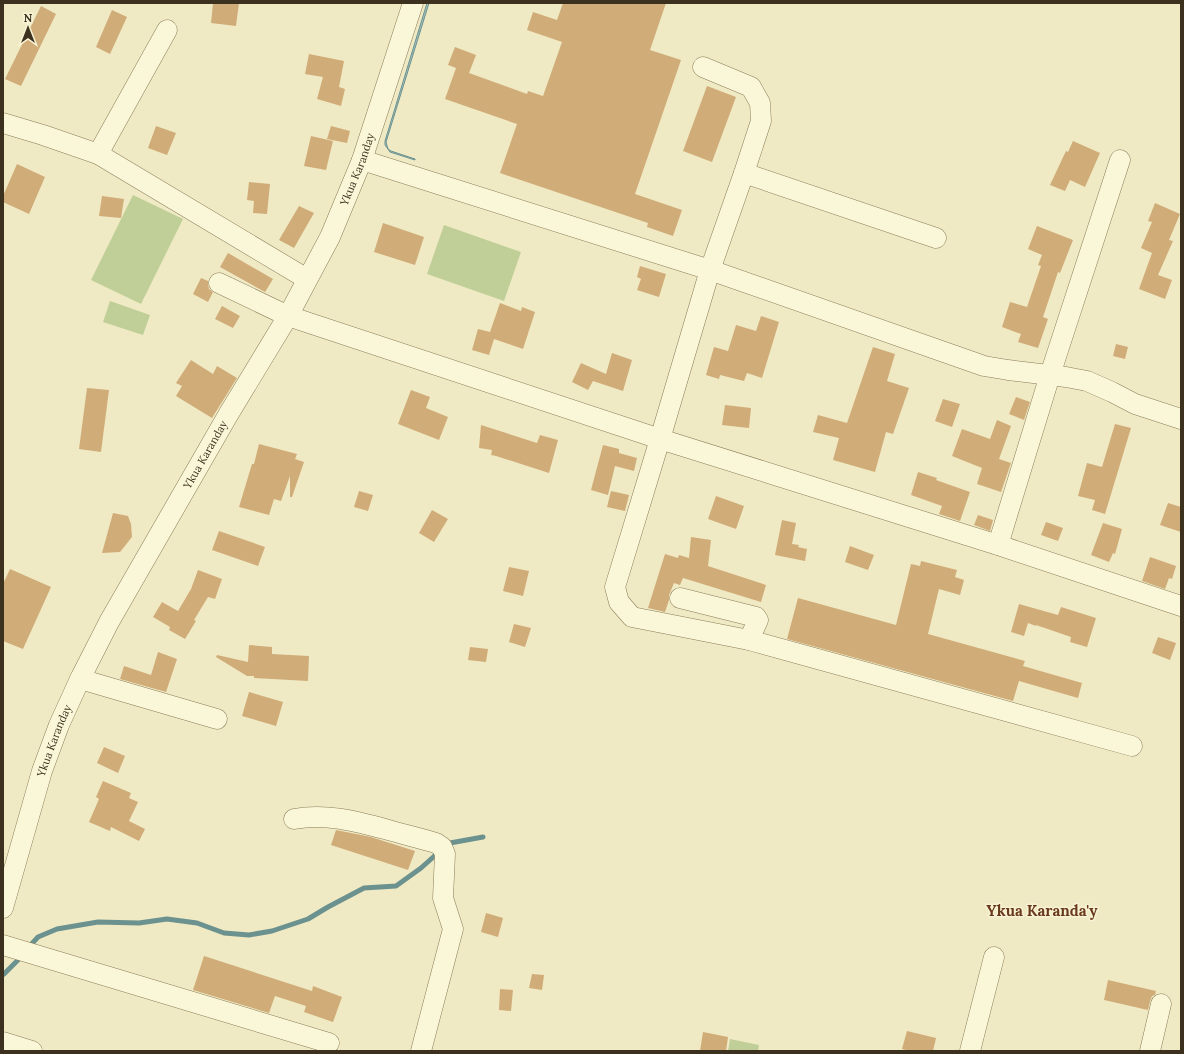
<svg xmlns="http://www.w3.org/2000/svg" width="1184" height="1054" font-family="Lora,serif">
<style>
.garden{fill:#bfcf97}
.water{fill:url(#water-ripples);stroke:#6c928f}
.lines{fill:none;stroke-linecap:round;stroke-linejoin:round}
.stream{stroke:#6c928f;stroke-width:5}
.building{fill:#d0ac78}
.minor-casing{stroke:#8c7d59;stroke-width:21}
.minor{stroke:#faf6d8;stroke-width:20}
.labels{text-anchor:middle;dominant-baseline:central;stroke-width:3;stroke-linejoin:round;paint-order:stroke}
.street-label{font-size:11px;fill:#3b311e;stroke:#f7f3d4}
.district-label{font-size:15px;font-weight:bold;fill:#6a391c;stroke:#f7f3d4}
</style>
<defs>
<pattern id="water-ripples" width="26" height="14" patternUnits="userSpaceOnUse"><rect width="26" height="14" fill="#a6c3bf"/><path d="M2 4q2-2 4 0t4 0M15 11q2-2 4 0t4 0" fill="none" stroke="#889f9b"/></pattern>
</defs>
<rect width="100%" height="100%" fill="#f0eac4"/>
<g class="garden">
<polygon points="133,195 183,219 141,304 91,280"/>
<polygon points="444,225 521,252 504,301 427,274"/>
<polygon points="110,301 150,315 143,335 103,322"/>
<polygon points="730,1039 759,1045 758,1051 728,1051"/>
</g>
<polygon class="water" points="427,3 429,3 386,142 388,149 391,151 415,159 415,160 390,152 385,145 385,141"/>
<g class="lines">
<g class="stream">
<polyline points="446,846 450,843 483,837"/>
<polyline points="28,948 38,937 57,929 98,922 139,923 167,919 197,923 224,933 249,935 272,931 308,919 328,907 364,888 396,886 421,868 440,851"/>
<polyline points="4,974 22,956"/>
</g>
</g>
<g class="building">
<polygon points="213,3 239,3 236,26 211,23"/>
<polygon points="563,3 666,3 650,50 681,60 635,194 682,210 673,236 647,227 648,223 500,173 517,124 445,99 456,68 448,65 455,47 476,55 469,73 527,94 528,91 543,96 562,42 527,30 533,12 557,20"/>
<polygon points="41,6 56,14 21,86 5,79"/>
<polygon points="112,10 127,17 110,54 96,47"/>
<polygon points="309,54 344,61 339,87 345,89 341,106 317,99 323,77 305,74"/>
<polygon points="707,86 736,97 712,162 683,151"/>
<polygon points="156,126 176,133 167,155 148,148"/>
<polygon points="331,126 350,131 347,143 327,139"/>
<polygon points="311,136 333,141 326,170 304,166"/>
<polygon points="1073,141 1100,153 1085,187 1070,180 1065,191 1050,185 1066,151 1068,152"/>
<polygon points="17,164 45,177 29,214 3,202 3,196"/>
<polygon points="249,182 270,184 267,214 253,213 254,201 247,200"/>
<polygon points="102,196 124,199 121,218 99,216"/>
<polygon points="1155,203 1180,214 1169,240 1173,241 1158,275 1172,280 1165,299 1139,289 1152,253 1141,248 1152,222 1148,221"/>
<polygon points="299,206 314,213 294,248 279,240"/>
<polygon points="383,223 424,237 415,265 374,252"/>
<polygon points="1037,226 1073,240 1060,273 1058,272 1043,317 1048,319 1038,348 1018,342 1021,334 1002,327 1010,302 1027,307 1041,266 1038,265 1042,255 1028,249"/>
<polygon points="228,253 273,279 265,292 220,267"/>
<polygon points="640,266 666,274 659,297 637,290 641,279 637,277"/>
<polygon points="201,278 208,281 208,284 209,289 213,292 208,302 193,294"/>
<polygon points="500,303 521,311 522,307 535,312 523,349 494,339 489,355 472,350 478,329 490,332"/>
<polygon points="222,306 240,316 233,328 215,319"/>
<polygon points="761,316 779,322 762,378 747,373 744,381 720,375 719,379 706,375 714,347 728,351 736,325 756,331"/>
<polygon points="1116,344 1128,347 1125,359 1113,356"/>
<polygon points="873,347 895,354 887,381 909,388 893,434 886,432 875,472 833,460 839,438 813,432 818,415 847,423"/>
<polygon points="612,353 632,360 623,391 593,381 588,390 572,382 581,363 606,374"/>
<polygon points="191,360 213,374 217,366 237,378 212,418 176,396 182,386 176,383"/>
<polygon points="87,388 109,390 101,452 79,449"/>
<polygon points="411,390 430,397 426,408 448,417 439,440 398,424"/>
<polygon points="1016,397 1030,402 1024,420 1009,414"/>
<polygon points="943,399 960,404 952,427 935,421"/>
<polygon points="725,405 751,408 749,428 722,425"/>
<polygon points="997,420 1011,426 999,459 1011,463 1001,492 977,484 982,468 952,456 962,429 990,439"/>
<polygon points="1115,424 1131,428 1105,514 1092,510 1095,500 1078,496 1087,463 1102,467"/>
<polygon points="481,425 537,443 540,435 558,440 549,473 496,456 491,455 492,450 479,448"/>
<polygon points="259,444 297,454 295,459 304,462 292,497 290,497 290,476 281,501 274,499 269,515 239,507 252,464 254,464"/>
<polygon points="603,445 619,449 619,453 637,458 634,471 615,466 608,495 591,490"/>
<polygon points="918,472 937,478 936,480 970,492 960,521 939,514 942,506 911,495"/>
<polygon points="359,491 373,495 368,511 354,507"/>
<polygon points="611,491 629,495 625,511 607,507"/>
<polygon points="716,496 744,506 736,529 708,519"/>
<polygon points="1168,503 1181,507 1181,532 1160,525"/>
<polygon points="432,510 448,519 434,542 419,533"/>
<polygon points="113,513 128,516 131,524 132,537 120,552 102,553"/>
<polygon points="978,515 993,520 990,531 974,525"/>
<polygon points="782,520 796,523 792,544 799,545 798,547 807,549 805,561 775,555"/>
<polygon points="1046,522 1063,528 1058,541 1041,535"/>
<polygon points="1103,523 1122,529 1115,554 1113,553 1109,562 1091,555"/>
<polygon points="219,531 265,547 258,566 212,550"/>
<polygon points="691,537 711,540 708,566 766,585 761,602 683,578 680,585 674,583 669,595 669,600 665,612 648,608 665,554 678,558 679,555 689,558"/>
<polygon points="850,546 874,555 868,570 845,562"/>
<polygon points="1150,557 1176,566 1172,579 1169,578 1165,589 1142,581"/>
<polygon points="921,561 957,570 955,577 964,580 960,595 939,589 928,634 1025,661 1023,666 1082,683 1078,698 1019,681 1013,701 787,639 798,598 896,625 911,564 920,566"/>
<polygon points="509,567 529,571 523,596 503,591"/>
<polygon points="10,569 51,587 23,649 3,641 3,584"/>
<polygon points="198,570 222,579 215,599 208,597 194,620 196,621 185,639 169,630 170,627 153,617 162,602 178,611 191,589"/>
<polygon points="1019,604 1058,615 1061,607 1096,618 1087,647 1070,642 1071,637 1036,625 1036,626 1028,623 1024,636 1011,632"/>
<polygon points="514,624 531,628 525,647 509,642"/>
<polygon points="1158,637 1176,643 1170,660 1152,653"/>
<polygon points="249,645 272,647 272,654 309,656 308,681 254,678 254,676 247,676 216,657 217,655 248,662"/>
<polygon points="470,647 488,649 486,662 468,660"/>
<polygon points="158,652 177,659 166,692 120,679 124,666 151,675"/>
<polygon points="249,692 283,702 276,726 242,716"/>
<polygon points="104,747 125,756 118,773 97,763"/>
<polygon points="103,781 131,793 129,798 138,802 129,821 145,829 139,841 111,827 110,831 89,822 99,799 96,797"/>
<polygon points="336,830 371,837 415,851 408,870 331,845"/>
<polygon points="486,913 503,918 498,937 481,932"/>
<polygon points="204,956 312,991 313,986 342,997 333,1022 304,1012 306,1006 275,996 269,1013 193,990"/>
<polygon points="532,974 544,975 542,990 529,988"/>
<polygon points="1108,980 1156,991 1155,995 1152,996 1150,1001 1148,1010 1104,1000"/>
<polygon points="500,989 513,990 511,1011 499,1010"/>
<polygon points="907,1031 936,1038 933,1051 910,1051 902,1049"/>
<polygon points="703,1032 728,1037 726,1051 700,1051"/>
</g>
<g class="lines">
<defs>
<g id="minor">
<polyline points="703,67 751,87 760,103 761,121 744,173 710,270 660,439 615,587 619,602 632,617 749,640 1132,746"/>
<polyline points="3,123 43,135 98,154 307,279"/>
<polyline points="98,154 167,30"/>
<polyline points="362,160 710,270 984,366 1008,370 1066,377 1087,381 1112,392 1135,404 1181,419"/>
<polyline points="744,173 936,238"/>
<polyline points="219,283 288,316 660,439 998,545 1181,606"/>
<polyline points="998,545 1050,375 1120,160"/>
<polyline points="680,598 756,617 758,620 749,640"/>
<polyline points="80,679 217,719"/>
<path d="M294 819C325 813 355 821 385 829 402 834 419 838 436 843L442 847 445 854 443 898 453 929 421 1051"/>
<path id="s1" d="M3 908 42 771 59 725 80 679 109 622 228 415 288 316 330 237 362 160 413 3"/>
<polyline points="3,945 329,1043"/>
<polyline points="3,1042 32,1051"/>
<polyline points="970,1051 994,957"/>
<polyline points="1150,1051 1161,1004"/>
</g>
</defs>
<use href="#minor" class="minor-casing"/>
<use href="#minor" class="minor"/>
</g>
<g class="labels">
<g class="street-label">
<text stroke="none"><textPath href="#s1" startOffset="823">Ykua Karanday</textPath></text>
<text stroke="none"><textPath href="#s1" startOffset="499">Ykua Karanday</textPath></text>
<text stroke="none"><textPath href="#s1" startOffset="175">Ykua Karanday</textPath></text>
</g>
<g class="district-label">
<text x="1042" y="910">Ykua Karanda'y</text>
</g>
</g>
<rect width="1184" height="1054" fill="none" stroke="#3b311e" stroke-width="8"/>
<g transform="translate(28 28)" stroke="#f7f3d4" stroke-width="3" paint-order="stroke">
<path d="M0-3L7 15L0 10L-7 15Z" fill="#3b311e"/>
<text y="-6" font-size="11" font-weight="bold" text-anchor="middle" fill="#3b311e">N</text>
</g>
</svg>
